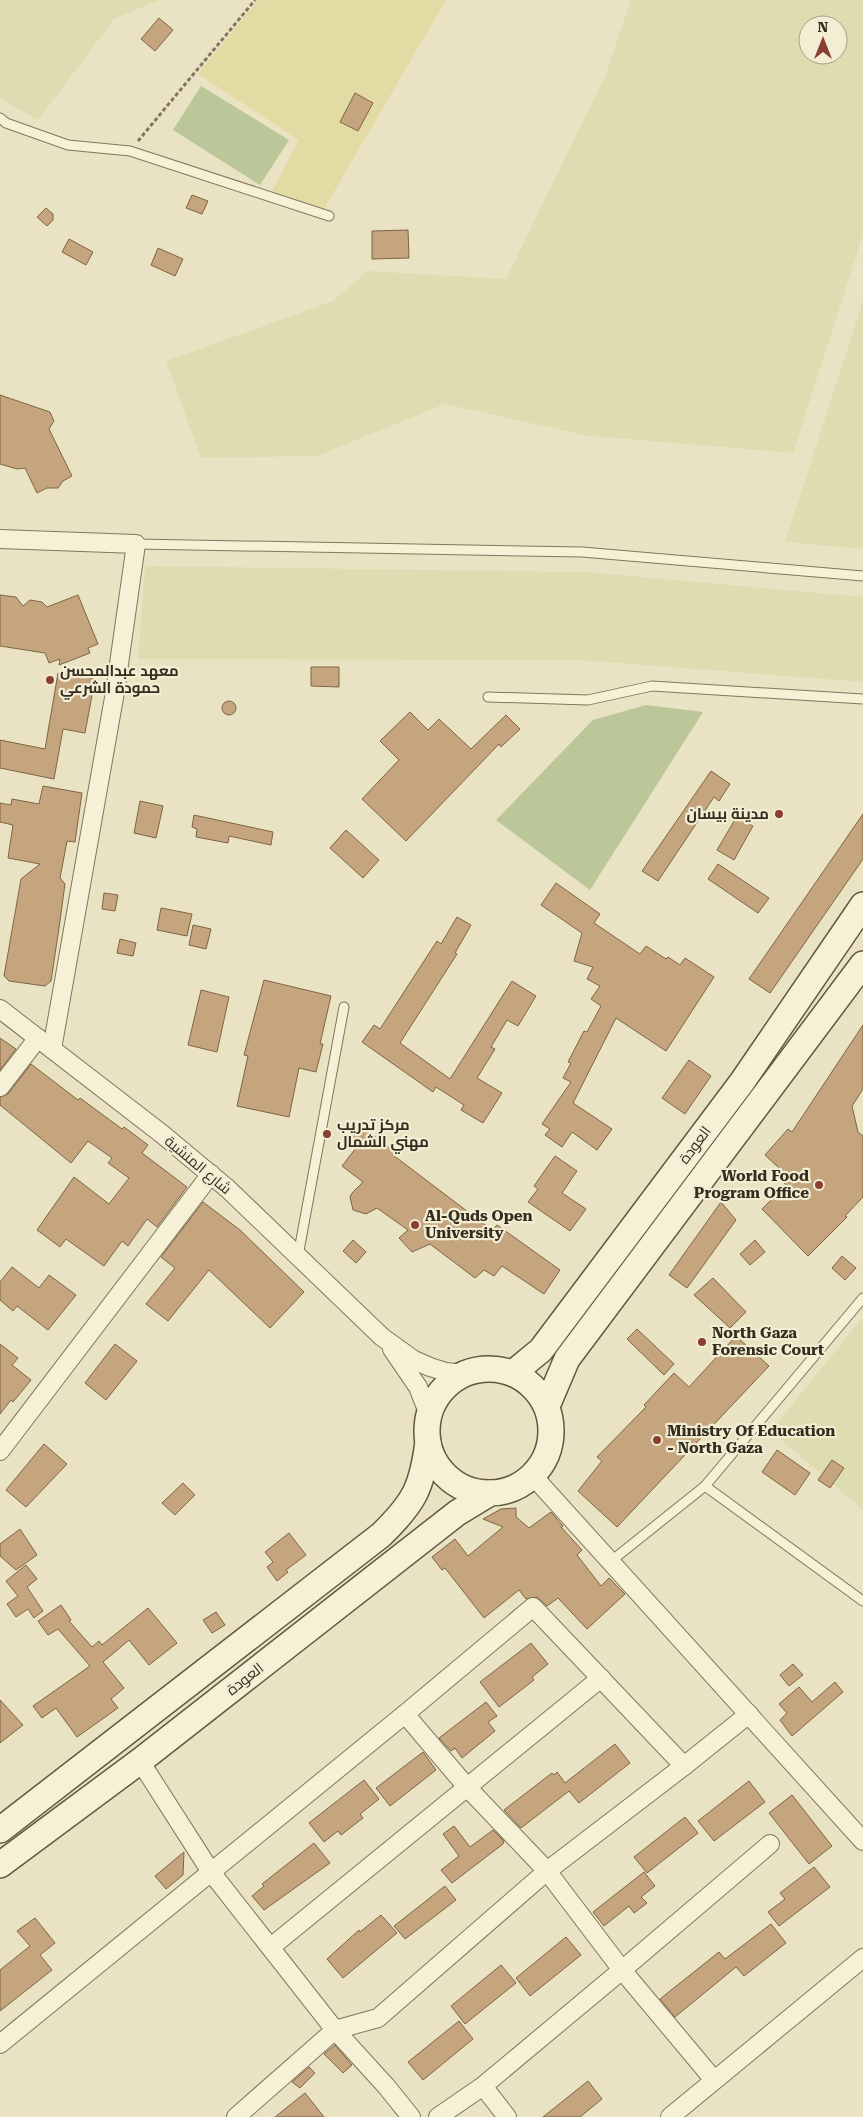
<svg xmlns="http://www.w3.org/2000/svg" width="863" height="2117" font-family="'Roboto Serif',Cairo,serif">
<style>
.farmland{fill:#deddb2;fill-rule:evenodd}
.green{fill:#bbc699}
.sand{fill:#e3dba4}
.building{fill:#c4a57d;stroke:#7f6444}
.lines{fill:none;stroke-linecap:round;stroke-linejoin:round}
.lane-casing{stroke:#82765c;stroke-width:11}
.street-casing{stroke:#82765c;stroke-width:20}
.secondary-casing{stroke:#64573f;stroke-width:28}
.path{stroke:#82765c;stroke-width:3;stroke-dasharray:4 2.5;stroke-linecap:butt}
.lane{stroke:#f5f0d6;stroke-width:9}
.street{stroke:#f5f0d6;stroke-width:18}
.secondary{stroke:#f5f0d6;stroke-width:25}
.poi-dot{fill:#8b3e32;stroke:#f2edd3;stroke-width:2}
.labels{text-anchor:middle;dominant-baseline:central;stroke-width:4.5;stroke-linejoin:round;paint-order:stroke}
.poi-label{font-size:15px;font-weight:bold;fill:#342c1f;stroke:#f2edd3;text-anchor:start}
.street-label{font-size:15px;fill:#342c1f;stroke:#f2edd3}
</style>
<rect width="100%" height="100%" fill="#e9e3c4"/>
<g class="farmland">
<polygon points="0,0 160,0 114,19 38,120 0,98"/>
<path d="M631 0H863V235L793 453 589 436 445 404 317 456 201 458 166 361 333 301 368 271 506 279 606 74ZM808 25H838V55H808Z"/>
<polygon points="863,301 863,549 785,542"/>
<polygon points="145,566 586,572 863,597 863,682 578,660 138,659"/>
<polygon points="863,1317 863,1510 771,1431"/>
</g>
<g class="green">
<polygon points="201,86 289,140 260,185 173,130"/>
<polygon points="646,705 703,712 590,890 496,820 593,720"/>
</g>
<polygon class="sand" points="258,0 446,0 324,209 271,193 299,140 198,74"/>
<g class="building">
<polygon points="159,18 173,30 155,51 141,39"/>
<polygon points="355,93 373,103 358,131 340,122"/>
<polygon points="192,195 208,201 202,214 186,208"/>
<polygon points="46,208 53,214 53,220 47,226 37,217"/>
<polygon points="408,230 409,258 372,259 372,231"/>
<polygon points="69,239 93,252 86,265 62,252"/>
<polygon points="158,248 183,259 175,276 151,265"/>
<polygon points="0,395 50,412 54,421 49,429 72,476 63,481 58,488 47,488 37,493 25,468 17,469 0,464"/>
<polygon points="0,595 16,597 23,606 30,600 42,602 47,607 78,595 98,644 88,648 90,653 59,665 60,659 49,663 45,653 0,646"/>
<polygon points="311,667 339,667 339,687 311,686"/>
<polygon points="58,673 95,679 85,733 63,729 54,779 0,768 0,740 45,749"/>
<circle cx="229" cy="708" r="7"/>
<polygon points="410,712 428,730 439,719 471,749 506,715 520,729 501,747 499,744 406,841 362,799 399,760 380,741"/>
<polygon points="711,771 730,784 719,801 714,797 658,881 642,871"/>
<polygon points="43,786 82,793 75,842 67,841 60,878 65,884 59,928 51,981 45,986 9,981 4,976 21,879 40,864 8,858 13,825 0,822 0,803 11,805 12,799 39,804"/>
<polygon points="140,801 163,806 156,838 134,833"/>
<polygon points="863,814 863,859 770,993 749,979"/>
<polygon points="194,815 273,832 271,845 229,836 228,843 196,837 197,829 192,827"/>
<polygon points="737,816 753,826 734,860 717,850"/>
<polygon points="346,830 379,860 363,878 330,848"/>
<polygon points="718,864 769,898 758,913 708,879"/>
<polygon points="556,883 600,914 594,923 640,954 646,946 666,959 668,957 680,965 685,958 714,977 666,1051 616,1018 573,1103 612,1129 597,1150 572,1132 562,1147 545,1135 550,1129 542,1124 571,1082 563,1078 571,1063 568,1062 584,1031 587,1032 601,1006 591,999 600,986 587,979 593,967 574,961 582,933 541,905"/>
<polygon points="104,893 118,895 115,911 102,909"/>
<polygon points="161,908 192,914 187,936 157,930"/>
<polygon points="457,917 471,925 455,953 457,954 400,1043 450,1079 512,981 536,996 518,1026 507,1020 491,1047 495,1049 477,1078 502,1093 483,1123 461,1110 464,1105 436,1087 433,1092 362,1042 374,1025 380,1029 437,941 441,944"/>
<polygon points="193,925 211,929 206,949 189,945"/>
<polygon points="120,939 136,943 133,956 117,953"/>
<polygon points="264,980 331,996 320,1044 323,1044 316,1072 299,1068 289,1117 237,1106 248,1056 244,1055"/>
<polygon points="201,990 229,997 217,1052 188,1045"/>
<polygon points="863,1025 863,1089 852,1106 858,1132 863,1136 863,1197 845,1216 847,1217 808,1256 762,1209 786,1185 774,1173 779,1168 765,1155 788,1129 792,1132"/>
<polygon points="0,1038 16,1049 0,1070"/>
<polygon points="689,1060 711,1076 685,1114 662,1098"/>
<polygon points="31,1064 78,1100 80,1098 122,1129 124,1127 148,1145 142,1153 187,1187 157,1227 147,1219 128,1246 122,1241 104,1266 66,1239 60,1247 37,1230 74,1177 109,1204 129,1178 108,1163 112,1158 88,1141 71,1163 0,1105 0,1097 8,1094"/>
<polygon points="360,1125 395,1152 393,1155 492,1230 497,1225 560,1270 544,1294 502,1266 494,1276 484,1270 475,1278 430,1244 412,1252 399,1238 408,1230 377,1208 366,1214 353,1210 350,1197 352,1193 363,1182 342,1166 359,1144 350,1138"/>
<polygon points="555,1156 577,1171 562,1193 586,1209 570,1231 528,1202 538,1189 534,1186"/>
<polygon points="203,1202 240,1230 304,1292 270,1328 209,1270 168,1321 146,1304 175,1268 161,1257"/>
<polygon points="721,1202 736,1220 687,1288 669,1275"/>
<polygon points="353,1240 366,1252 356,1263 343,1251"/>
<polygon points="755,1240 765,1252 750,1265 740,1254"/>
<polygon points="842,1256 856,1268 845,1280 832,1268"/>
<polygon points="12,1267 39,1288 49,1275 76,1295 48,1330 17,1306 13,1311 0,1300 0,1282"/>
<polygon points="713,1278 746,1312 730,1328 694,1295"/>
<polygon points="637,1329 674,1364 664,1375 627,1339"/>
<polygon points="736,1336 769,1366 617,1527 578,1491 602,1461 597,1457 646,1407 644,1405 674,1373 689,1387"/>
<polygon points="0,1344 18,1358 12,1365 31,1380 13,1402 11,1400 0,1414"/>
<polygon points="115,1344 137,1361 106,1400 85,1383"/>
<polygon points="44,1444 67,1464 26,1507 6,1490"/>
<polygon points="777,1450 810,1473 795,1495 762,1472"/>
<polygon points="832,1460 844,1468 830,1488 818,1480"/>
<polygon points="183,1483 195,1495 175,1515 162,1503"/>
<polygon points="516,1508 516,1517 529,1528 551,1512 563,1526 561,1527 582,1550 577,1555 601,1586 609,1578 625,1594 587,1629 558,1598 547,1606 537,1597 526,1599 519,1590 484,1618 445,1568 442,1570 432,1557 455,1539 468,1556 503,1527 483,1519 501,1509"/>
<polygon points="20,1529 37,1555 16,1570 0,1556 0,1544"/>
<polygon points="289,1533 306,1555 286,1570 288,1572 277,1581 267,1567 273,1562 265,1552"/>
<polygon points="26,1565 37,1579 27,1587 43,1611 34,1618 28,1609 16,1617 7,1604 18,1596 6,1581"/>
<polygon points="61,1605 71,1620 69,1621 92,1647 99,1641 102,1645 148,1608 177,1643 149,1665 129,1640 103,1662 124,1688 111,1699 118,1708 77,1737 56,1708 42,1718 33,1706 90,1666 58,1629 48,1635 38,1621"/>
<polygon points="216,1612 225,1625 212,1633 203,1620"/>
<polygon points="531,1643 548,1664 532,1677 534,1680 499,1707 480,1682"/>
<polygon points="793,1664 803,1675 789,1686 780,1675"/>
<polygon points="835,1682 843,1692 792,1736 780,1720 787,1713 779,1704 799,1687 812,1702"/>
<polygon points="0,1700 23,1725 0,1743"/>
<polygon points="486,1702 497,1716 488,1722 495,1731 462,1758 455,1748 451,1751 439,1738"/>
<polygon points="615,1744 630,1763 579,1803 569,1791 521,1828 504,1810 552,1773 554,1775 557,1772 565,1783"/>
<polygon points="423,1752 436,1770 390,1806 376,1788"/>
<polygon points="364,1780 379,1799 360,1814 363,1818 341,1835 338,1831 324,1842 309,1823"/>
<polygon points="749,1781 765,1802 714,1841 698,1821"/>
<polygon points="792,1795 832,1846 809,1864 769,1813"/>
<polygon points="685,1817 698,1833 647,1873 634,1857"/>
<polygon points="454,1826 470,1847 493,1830 504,1841 503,1844 452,1883 441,1870 459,1856 443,1834"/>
<polygon points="314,1843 330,1863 264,1910 252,1896 264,1886 262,1884"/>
<polygon points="184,1852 183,1875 166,1889 155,1876"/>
<polygon points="814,1867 830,1887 779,1926 768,1912 785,1899 780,1893"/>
<polygon points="644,1872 655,1886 641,1897 647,1903 634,1913 629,1906 604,1926 593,1912"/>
<polygon points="445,1886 456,1900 405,1939 394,1926"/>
<polygon points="381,1915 397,1933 343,1978 327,1959 359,1930 360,1932"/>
<polygon points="35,1918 55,1943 40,1955 52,1970 0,2011 0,1970 30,1946 17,1931"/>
<polygon points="771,1924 786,1943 744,1976 736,1967 675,2017 660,1999 719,1952 725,1959"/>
<polygon points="566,1937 581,1955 530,1996 516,1978"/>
<polygon points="501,1965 516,1983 465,2024 451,2006"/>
<polygon points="459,2021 473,2039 423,2080 408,2062"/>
<polygon points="335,2045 352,2065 343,2073 324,2054"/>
<polygon points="309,2067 315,2073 300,2088 292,2082"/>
<polygon points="588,2081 602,2099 580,2117 543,2117"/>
<polygon points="305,2093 324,2117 275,2117"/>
</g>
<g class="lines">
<defs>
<g id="lane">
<polyline points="0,118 6,123 68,145 130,151 329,216"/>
<polyline points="136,544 582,552 863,576"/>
<polyline points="488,697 588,700 652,686 863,699"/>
<polyline points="298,1256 344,1007"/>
<polyline points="705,1486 863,1601"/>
<polyline points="610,1562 705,1486 863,1298"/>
</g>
<g id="street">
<polyline points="0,539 136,544 115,692 52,1049"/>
<polyline points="0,1009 162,1134 228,1189 382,1337 414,1360 430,1367 446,1372 464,1374"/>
<polyline points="0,1087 38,1038"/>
<polyline points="392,1349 418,1387 429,1415"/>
<polyline points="0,1451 211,1174"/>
<polyline points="533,1476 863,1841"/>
<polyline points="405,1714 466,1786 547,1871 622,1970 714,2080"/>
<polyline points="140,1761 211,1872 335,2030 386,2086 411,2117"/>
<polyline points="271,1947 601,1678"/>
<polyline points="0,2044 405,1714 533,1607 684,1766"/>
<polyline points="483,2086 507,2117"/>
<polyline points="236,2117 335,2030 378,2018 547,1871 684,1766 749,1714"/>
<polyline points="438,2117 483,2086 622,1970 770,1844"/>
<polyline points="670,2117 863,1958"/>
</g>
<g id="secondary">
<circle cx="489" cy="1431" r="62"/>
<polyline points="513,1373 541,1350 742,1082 863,905"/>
<polyline points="547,1406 567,1359 863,964"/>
<path d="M0 1830 381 1535C414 1503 422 1488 428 1442"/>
<polyline points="0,1865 140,1761 457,1513 490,1493"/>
</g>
</defs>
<use href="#lane" class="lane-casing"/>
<use href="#street" class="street-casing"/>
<use href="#secondary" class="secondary-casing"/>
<polyline class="path" points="138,141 255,0"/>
<use href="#lane" class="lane"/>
<use href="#street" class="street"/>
<use href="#secondary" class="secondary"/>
</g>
<g class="poi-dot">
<circle cx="50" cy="680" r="5"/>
<circle cx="779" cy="814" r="5"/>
<circle cx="327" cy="1134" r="5"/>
<circle cx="819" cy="1185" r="5"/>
<circle cx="415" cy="1225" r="5"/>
<circle cx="702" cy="1342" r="5"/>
<circle cx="657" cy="1440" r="5"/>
</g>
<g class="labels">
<g class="poi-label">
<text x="60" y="671">معهد عبدالمحسن<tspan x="60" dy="17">حمودة الشرعي</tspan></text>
<text x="769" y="814" text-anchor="end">مدينة بيسان</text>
<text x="337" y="1125">مركز تدريب<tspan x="337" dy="17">مهني الشمال</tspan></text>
<text x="809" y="1176" text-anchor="end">World Food<tspan x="809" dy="17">Program Office</tspan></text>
<text x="425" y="1216">Al-Quds Open<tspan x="425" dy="17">University</tspan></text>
<text x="712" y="1333">North Gaza<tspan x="712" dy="17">Forensic Court</tspan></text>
<text x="667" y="1431">Ministry Of Education<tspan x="667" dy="17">- North Gaza</tspan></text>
</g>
<g class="street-label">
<text transform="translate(695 1145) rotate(-53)">العودة</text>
<text transform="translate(198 1165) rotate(40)">شارع المنشية</text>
<text transform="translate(245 1679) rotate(-38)">العودة</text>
</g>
</g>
<g transform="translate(823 40)"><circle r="24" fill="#f2edd3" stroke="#a6a08b"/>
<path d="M0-4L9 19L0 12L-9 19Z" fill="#8b3e32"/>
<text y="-8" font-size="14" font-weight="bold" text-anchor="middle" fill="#342c1f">N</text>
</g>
</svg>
